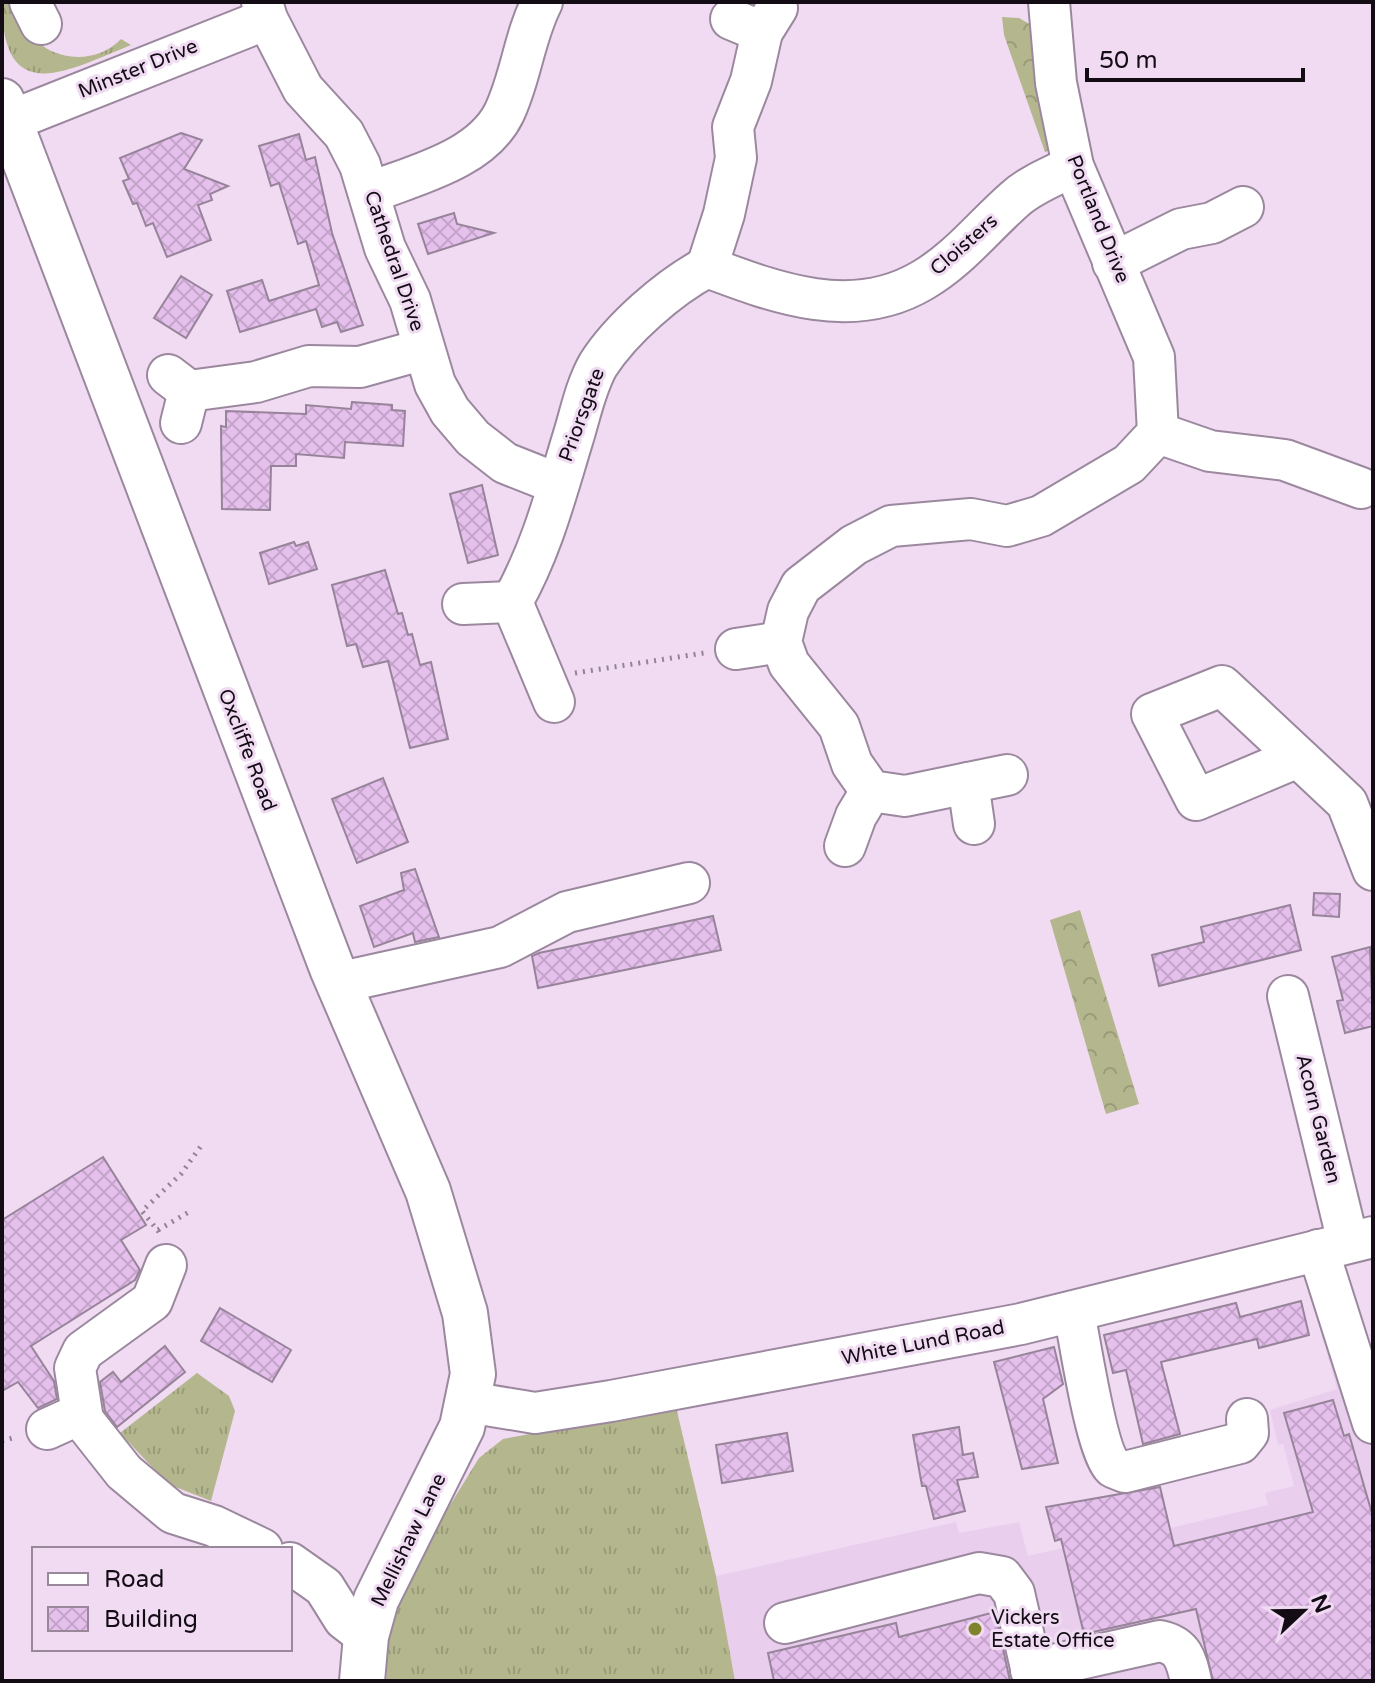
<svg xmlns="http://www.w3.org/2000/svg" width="1375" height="1683" font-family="'Varela Round',sans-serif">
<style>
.built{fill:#e9cfed}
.grass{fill:url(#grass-tufts)}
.forest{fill:url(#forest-crowns)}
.building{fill:url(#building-cross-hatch);stroke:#97849a;stroke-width:2}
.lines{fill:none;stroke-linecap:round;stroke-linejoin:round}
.minor-casing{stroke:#9b889e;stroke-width:44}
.major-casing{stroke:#9b889e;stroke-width:48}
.path{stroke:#938495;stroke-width:5;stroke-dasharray:2 6;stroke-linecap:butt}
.minor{stroke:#fff;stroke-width:40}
.major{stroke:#fff;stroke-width:44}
.poi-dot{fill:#80832d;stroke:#f0dbf3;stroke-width:3}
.labels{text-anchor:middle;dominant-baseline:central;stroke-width:6;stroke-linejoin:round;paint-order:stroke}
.street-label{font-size:20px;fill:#130c14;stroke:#f0dbf3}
.poi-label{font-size:20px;fill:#130c14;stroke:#f0dbf3;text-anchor:start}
</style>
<defs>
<pattern id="grass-tufts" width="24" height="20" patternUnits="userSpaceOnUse" patternTransform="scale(2)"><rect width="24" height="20" fill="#b4b78d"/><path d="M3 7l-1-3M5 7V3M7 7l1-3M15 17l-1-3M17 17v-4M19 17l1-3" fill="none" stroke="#9a9c79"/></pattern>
<pattern id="forest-crowns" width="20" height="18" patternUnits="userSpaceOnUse" patternTransform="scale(2)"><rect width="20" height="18" fill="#b4b78d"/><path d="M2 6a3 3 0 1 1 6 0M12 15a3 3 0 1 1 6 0" fill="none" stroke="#9a9c79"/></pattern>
<pattern id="building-cross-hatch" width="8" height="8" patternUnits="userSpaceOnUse" patternTransform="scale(2)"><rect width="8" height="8" fill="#e6c0ec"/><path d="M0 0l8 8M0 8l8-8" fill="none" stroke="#c4a4ca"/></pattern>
</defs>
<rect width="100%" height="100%" fill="#f0dbf3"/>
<polygon class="built" points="1348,1275 1373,1360 1373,1681 735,1681 716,1576 956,1522 959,1533 1019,1522 1028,1556 1088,1542 1089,1547 1268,1505 1265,1493 1294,1486 1283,1444 1278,1445 1270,1410 1337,1389 1308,1287"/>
<g class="grass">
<path d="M2 2H11C17 13 23 26 31 35 54 63 97 64 121 39L131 45C67 71 2 109 2 2Z"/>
<polygon points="197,1373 229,1396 235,1411 211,1501 168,1484 120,1433"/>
<polygon points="676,1407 716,1576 735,1681 386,1681 388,1636 399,1603 442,1518 479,1458 503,1439"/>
</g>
<g class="forest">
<polygon points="1002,17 1019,18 1033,26 1051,149 1045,152 1004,35"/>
<polygon points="1080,910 1139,1104 1106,1114 1050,920"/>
</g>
<g class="building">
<polygon points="181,133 202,140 184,169 228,186 210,194 212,200 198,205 211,240 167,257 153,223 146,226 137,203 133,204 123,181 129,179 120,158"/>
<polygon points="299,134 306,160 315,157 332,233 363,325 341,332 337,322 322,327 316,309 240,332 227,291 262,280 269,301 319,285 306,241 298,244 279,183 271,186 259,146"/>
<polygon points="454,213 457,224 494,233 428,254 418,224"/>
<polygon points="181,276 212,295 186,338 154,318"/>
<polygon points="352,402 392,405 392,410 405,411 403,446 345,442 344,458 296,454 296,466 271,466 270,510 222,509 221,426 226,427 226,411 306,414 306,405 351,409"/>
<polygon points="482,485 498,555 468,563 450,494"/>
<polygon points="294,542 296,546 308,542 317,569 269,584 260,553"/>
<polygon points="385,570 398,614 402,613 408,635 412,634 420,665 431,662 448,739 410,748 388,661 363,667 356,644 347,646 332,585"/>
<polygon points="383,778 408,842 357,863 332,799"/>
<polygon points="415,869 439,937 415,942 413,933 374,947 360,906 404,890 401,873"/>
<polygon points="1314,893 1340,894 1339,917 1313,915"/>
<polygon points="1290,905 1301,950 1159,986 1152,955 1204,942 1201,927"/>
<polygon points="713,916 721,950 538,988 532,956 539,953"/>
<polygon points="1370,947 1373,1026 1345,1033 1337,1001 1343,1000 1332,957"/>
<polygon points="103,1157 146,1225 121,1240 140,1270 135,1280 31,1346 54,1381 57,1399 38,1408 18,1382 2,1391 2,1220"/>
<polygon points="1301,1301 1309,1335 1259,1348 1257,1339 1161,1362 1180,1434 1143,1444 1126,1370 1113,1373 1104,1335 1236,1303 1240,1317"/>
<polygon points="220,1308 291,1350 272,1382 201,1341"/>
<polygon points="165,1346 185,1372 117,1427 105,1411 100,1382 113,1372 121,1382"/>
<polygon points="1054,1347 1063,1384 1043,1399 1058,1463 1022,1469 994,1362"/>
<polygon points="1333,1400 1344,1436 1349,1434 1373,1517 1373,1681 1213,1681 1196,1609 1084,1634 1061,1539 1055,1541 1046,1507 1160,1487 1174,1546 1313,1512 1284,1413"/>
<polygon points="959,1427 963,1455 973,1453 978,1477 957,1480 965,1511 934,1519 926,1486 922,1486 913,1435"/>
<polygon points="787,1433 793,1471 722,1483 716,1445"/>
<polygon points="995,1612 1010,1681 774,1681 768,1653 896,1623 899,1637"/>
</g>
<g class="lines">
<defs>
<g id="minor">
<polyline points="30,2 41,24"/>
<polyline points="262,2 267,19 303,89 344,134 360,165 385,248 410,300 435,384 450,411 473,438 505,463 558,484"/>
<polyline points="1049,2 1056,83 1073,166 1154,357 1158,433"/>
<polyline points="731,19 762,32"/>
<polyline points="10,121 267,19"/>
<path d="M369 193C414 175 481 160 504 113 521 78 524 37 542 2"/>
<polyline points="1113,263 1181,229 1212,223 1243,207"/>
<path d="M707 267C776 293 853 322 923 280 959 259 984 226 1015 199 1030 185 1054 176 1073 166"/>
<polyline points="707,267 724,214 736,158 733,127 751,81 762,32 777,8"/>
<polyline points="168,375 189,391 256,382 309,366 360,367 424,349"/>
<polyline points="181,423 189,391"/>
<polyline points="1158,433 1210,451 1285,460 1361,488"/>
<polyline points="463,604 512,602"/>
<polyline points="736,649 781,642"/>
<path d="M554 702 512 602C541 551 555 497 572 441 580 416 585 388 598 365 621 329 669 287 707 267"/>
<polyline points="1298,757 1222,686 1152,714 1196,800 1298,757 1347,803 1373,870"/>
<polyline points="1007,775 905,796 871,791 852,764 839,726 789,664 781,642 788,611 801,586 854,545 891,526 971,519 1007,526 1041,516 1129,464 1158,433"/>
<polyline points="968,783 974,824"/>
<polyline points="845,846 856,816 871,791"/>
<polyline points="337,983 500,947 567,912 689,883"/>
<polyline points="1288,996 1348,1242"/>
<polyline points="1318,1250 1373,1423"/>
<path d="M1074 1312C1080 1341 1096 1451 1113 1467 1116 1469 1121 1470 1125 1472L1240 1443 1248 1433 1247 1419"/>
<polyline points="468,1402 535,1413 611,1401 1021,1324 1373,1237"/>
<polyline points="83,1420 75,1368 83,1351 152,1301 166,1265"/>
<polyline points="47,1429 69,1419 83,1420 124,1472 173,1513 214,1526 262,1549"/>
<polyline points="290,1563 324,1587 344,1619 366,1636"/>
<polyline points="785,1623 979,1573 1002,1577 1014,1593 1034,1681"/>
<path d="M1031 1670 1160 1641C1183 1646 1186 1659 1191 1681"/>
</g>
<polyline id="major" points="2,101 332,968 428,1191 465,1313 473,1374 462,1427 376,1600 366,1636 362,1681"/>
</defs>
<use href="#minor" class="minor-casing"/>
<use href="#major" class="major-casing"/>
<g class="path">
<polyline points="575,673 704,653"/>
<polyline points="158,1230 189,1212"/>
<polyline points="159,1232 142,1211 181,1174 201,1146"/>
<polyline points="2,1441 16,1437"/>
</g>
<use href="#minor" class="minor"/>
<use href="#major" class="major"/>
</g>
<circle class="poi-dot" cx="975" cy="1629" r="8"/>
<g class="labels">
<g class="street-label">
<text transform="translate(138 69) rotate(-22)">Minster Drive</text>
<text transform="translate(1098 219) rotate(68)">Portland Drive</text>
<text transform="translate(964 245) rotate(-41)">Cloisters</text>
<text transform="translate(394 261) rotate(71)">Cathedral Drive</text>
<text transform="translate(582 415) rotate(-70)">Priorsgate</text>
<text transform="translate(247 750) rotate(69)">Oxcliffe Road</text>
<text transform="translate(1318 1119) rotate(76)">Acorn Garden</text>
<text transform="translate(923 1343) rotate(-11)">White Lund Road</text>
<text transform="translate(409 1540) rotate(-64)">Mellishaw Lane</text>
</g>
<g class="poi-label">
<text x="991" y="1618">Vickers<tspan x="991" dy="23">Estate Office</tspan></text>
</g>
</g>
<rect width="1375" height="1683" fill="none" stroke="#130c14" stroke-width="8"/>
<rect x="32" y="1547" width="260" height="104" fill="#f0dbf3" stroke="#98889a" stroke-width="2"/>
<rect x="48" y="1573" width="40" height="12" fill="#ffffff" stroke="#98889a" stroke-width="2"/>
<text x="104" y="1587" font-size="24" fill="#130c14">Road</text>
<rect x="48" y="1607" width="40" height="24" fill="url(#building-cross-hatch)" stroke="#98889a" stroke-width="2"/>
<text x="104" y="1627" font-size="24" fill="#130c14">Building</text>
<g transform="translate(1303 1611) rotate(68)" stroke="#f0dbf3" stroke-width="6" paint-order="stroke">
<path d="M0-6L14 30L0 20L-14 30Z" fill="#130c14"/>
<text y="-12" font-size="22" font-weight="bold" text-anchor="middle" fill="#130c14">N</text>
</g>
<path d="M1087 68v12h216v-12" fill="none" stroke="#130c14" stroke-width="4"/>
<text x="1099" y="68" font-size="24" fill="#130c14" stroke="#f0dbf3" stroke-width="6" paint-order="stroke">50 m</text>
</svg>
